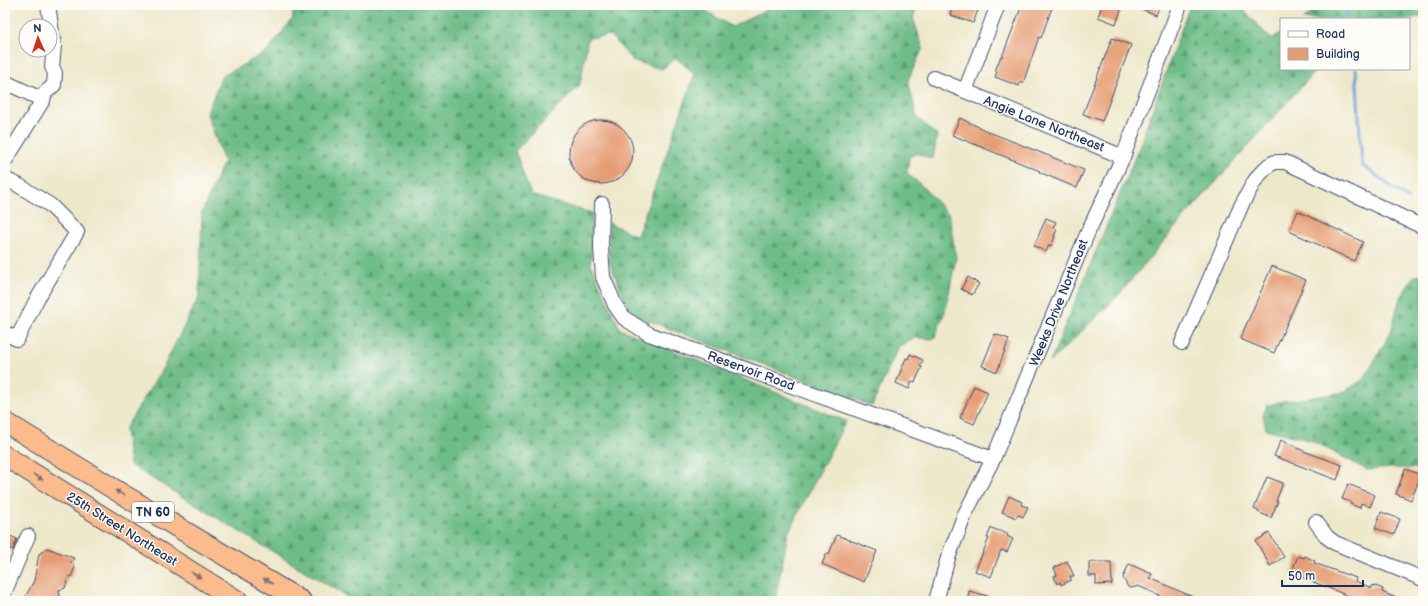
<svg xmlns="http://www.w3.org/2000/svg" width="1428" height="606" font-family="'Balsamiq Sans',sans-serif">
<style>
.forest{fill:url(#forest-firs);stroke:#447673}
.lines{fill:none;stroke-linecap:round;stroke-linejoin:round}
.stream{stroke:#6f9fd8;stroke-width:3}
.building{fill:#e69d75}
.minor-casing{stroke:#3b4b6e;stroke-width:16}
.highway-casing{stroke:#3b4b6e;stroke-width:22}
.minor{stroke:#fff;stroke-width:14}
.highway{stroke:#fbbb8c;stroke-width:20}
.oneway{fill:#806e73}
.labels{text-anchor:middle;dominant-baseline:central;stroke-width:3;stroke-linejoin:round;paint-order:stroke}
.shield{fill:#fdfcf7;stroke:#5f6c8c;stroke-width:1}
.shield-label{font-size:12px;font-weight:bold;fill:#1b2f5e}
.street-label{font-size:13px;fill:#1b2f5e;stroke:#fdfcf7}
</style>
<defs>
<pattern id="forest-firs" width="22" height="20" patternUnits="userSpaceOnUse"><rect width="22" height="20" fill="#6ebd88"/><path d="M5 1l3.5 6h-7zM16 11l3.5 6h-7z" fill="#5a9a72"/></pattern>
</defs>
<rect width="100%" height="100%" fill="#fdfcf7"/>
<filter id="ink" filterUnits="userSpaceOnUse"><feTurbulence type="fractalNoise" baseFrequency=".025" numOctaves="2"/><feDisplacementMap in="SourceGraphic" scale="8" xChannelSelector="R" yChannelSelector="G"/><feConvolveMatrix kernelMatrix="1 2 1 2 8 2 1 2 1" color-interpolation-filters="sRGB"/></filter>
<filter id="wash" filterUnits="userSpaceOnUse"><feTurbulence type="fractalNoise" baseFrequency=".012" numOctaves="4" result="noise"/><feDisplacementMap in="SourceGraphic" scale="16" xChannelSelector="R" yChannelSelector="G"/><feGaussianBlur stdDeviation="0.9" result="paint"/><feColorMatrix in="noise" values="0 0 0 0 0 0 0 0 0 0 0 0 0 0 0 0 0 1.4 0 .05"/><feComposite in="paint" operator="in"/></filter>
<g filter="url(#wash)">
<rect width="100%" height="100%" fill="#eee8cb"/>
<g class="forest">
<polygon points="292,5 697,5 732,27 772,7 772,5 918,5 913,18 923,48 908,80 917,118 937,135 933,159 917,153 909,157 907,173 921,185 949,215 956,258 945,312 934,339 914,338 899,346 872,406 631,314 609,261 609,223 637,236 695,74 676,58 662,69 633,61 610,35 588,38 580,85 515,151 531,195 592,213 591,265 620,329 846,421 788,533 775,601 354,601 130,465 125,429 164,366 199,297 202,212 224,162 207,113 221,77 268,51 293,18"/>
<polygon points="1190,5 1239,5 1271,39 1281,33 1281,69 1317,69 1180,222 1118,296 1050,362 1138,150"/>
<polygon points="1308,5 1423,5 1423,16 1407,19 1303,19 1311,14"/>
<polygon points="1423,274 1423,471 1413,468 1392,468 1367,470 1313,441 1266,429 1263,415 1267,406 1282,401 1296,400 1344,392 1364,379 1391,332 1399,301 1413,277"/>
</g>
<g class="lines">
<g class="stream">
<polyline points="1345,5 1348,19"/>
<polyline points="1356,69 1362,165 1408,199"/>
</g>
</g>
<g id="blocks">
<g class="building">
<polygon points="953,5 980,5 973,23 950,15"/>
<polygon points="1022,5 1053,5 1041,38 1039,37 1023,83 1020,82 1019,86 995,77 997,72 995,71 1001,56 1002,57"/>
<polygon points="1102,5 1123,5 1116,24 1098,17"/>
<polygon points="1133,5 1160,5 1156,15"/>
<polygon points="1112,38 1131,45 1102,121 1083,114"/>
<polygon points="960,118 989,132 1084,170 1077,188 1039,172 1040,171 952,135"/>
<circle cx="601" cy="152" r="32"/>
<polygon points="1298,211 1363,242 1354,261 1289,231"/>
<polygon points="1046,218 1056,222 1053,228 1057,229 1054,236 1055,237 1051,246 1049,245 1046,252 1034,246"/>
<polygon points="1272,266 1306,280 1274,353 1240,339"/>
<polygon points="968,277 979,284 972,295 961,289"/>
<polygon points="995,334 1009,339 997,372 982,366"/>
<polygon points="910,354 923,360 920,366 922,367 915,382 912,381 909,389 896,383 906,358 908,359"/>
<polygon points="974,386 988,392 974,424 960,418"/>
<polygon points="1281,440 1306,452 1342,465 1337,480 1274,456"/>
<polygon points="1405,469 1421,475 1411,500 1396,494"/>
<polygon points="1267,477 1283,483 1276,501 1278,501 1271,518 1258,512 1258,511 1254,509"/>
<polygon points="1348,484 1375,495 1370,507 1361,503 1360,508 1350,504 1351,502 1342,499"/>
<polygon points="1009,496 1022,502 1021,505 1028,507 1023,517 1018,515 1016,518 1002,512"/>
<polygon points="1381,512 1400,519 1394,535 1375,528"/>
<polygon points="991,528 1008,534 1007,536 1013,539 1007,552 1001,550 991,577 975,571 989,538 987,538"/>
<polygon points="1269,533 1284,557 1270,566 1256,541"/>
<polygon points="8,535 17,539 13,550 5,547 5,542"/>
<polygon points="837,535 877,551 864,582 822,564 827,553 829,554"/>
<polygon points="47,548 74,558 71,563 75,567 71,577 69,576 65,588 59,590 61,601 23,601 34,581 39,554"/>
<polygon points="1298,556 1304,558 1305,556 1315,561 1314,563 1356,578 1355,581 1372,588 1373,585 1383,589 1382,592 1403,601 1361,601 1291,573"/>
<polygon points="1067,561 1074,576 1070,576 1071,580 1061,585 1060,582 1057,584 1054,576 1057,575 1054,568"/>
<polygon points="1089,562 1111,562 1112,584 1096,585 1096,576 1089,576"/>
<polygon points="1129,564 1152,574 1150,578 1202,601 1158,601 1160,596 1155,594 1155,593 1138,586 1132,588 1128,587 1123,578"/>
<polygon points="969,591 995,598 995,601 967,601"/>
</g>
</g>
</g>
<g filter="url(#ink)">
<use href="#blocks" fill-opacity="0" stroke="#3b4b6e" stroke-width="1"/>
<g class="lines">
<defs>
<g id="minor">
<polyline points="934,78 1123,157"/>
<polyline points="5,82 43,100"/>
<polyline points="965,91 998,5"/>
<polyline points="5,161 43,100 45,93 54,85 55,73 52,67 54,46 48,5"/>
<polyline points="5,179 18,185 50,205 77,232 36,301 17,339 5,333"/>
<polyline points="602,204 601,248 603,277 615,305 624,318 649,334 993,459"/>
<polyline points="1182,343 1242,204 1254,182 1259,175 1269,165 1275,162 1285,162 1423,227"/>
<polyline points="1316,522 1327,537 1335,543 1423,579"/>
<polyline points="5,591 28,536"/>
<polyline points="936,601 948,558 965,514 993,459 1088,232 1123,157 1180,5"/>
</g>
<g id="highway">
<polyline points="5,422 122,494 301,601"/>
<polyline points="5,456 238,601"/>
</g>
</defs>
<use href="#minor" class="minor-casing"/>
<use href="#highway" class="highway-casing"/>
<use href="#minor" class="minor"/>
<use href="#highway" class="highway"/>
</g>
<defs><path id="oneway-solid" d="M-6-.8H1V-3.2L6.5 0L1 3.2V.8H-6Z"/></defs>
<g class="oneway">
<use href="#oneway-solid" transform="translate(38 477) rotate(32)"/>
<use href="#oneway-solid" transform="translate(120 493) rotate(-149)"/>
<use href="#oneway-solid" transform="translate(196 575) rotate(32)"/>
<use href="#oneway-solid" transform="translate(268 581) rotate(-149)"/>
</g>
</g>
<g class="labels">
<rect class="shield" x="132" y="502" width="42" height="20" rx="3"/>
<g class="shield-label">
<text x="153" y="512">TN 60</text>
</g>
<g class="street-label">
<text transform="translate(1044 124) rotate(22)">Angie Lane Northeast</text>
<text transform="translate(1059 303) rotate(-68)">Weeks Drive Northeast</text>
<text transform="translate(751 371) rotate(20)">Reservoir Road</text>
<text transform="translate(122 529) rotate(32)">25th Street Northeast</text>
</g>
</g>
<rect width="1428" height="606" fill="none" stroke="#fdfcf7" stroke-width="20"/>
<rect x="1280" y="18" width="130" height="52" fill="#fdfcf7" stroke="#a3aaba"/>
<rect x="1288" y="31" width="20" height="6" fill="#ffffff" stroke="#a3aaba"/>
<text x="1316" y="38" font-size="12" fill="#1b2f5e">Road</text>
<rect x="1288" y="48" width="20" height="12" fill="#e69d75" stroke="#a3aaba"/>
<text x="1316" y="58" font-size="12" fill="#1b2f5e">Building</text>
<g transform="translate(38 38) rotate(357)"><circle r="19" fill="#fdfcf7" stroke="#a3aaba"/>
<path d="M0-3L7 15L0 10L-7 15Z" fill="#c8321e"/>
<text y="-6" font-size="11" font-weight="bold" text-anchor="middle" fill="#1b2f5e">N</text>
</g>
<path d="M1282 580v6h81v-6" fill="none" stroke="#1b2f5e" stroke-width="2"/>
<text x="1288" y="580" font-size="12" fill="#1b2f5e" stroke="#fdfcf7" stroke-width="3" paint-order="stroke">50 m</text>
</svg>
